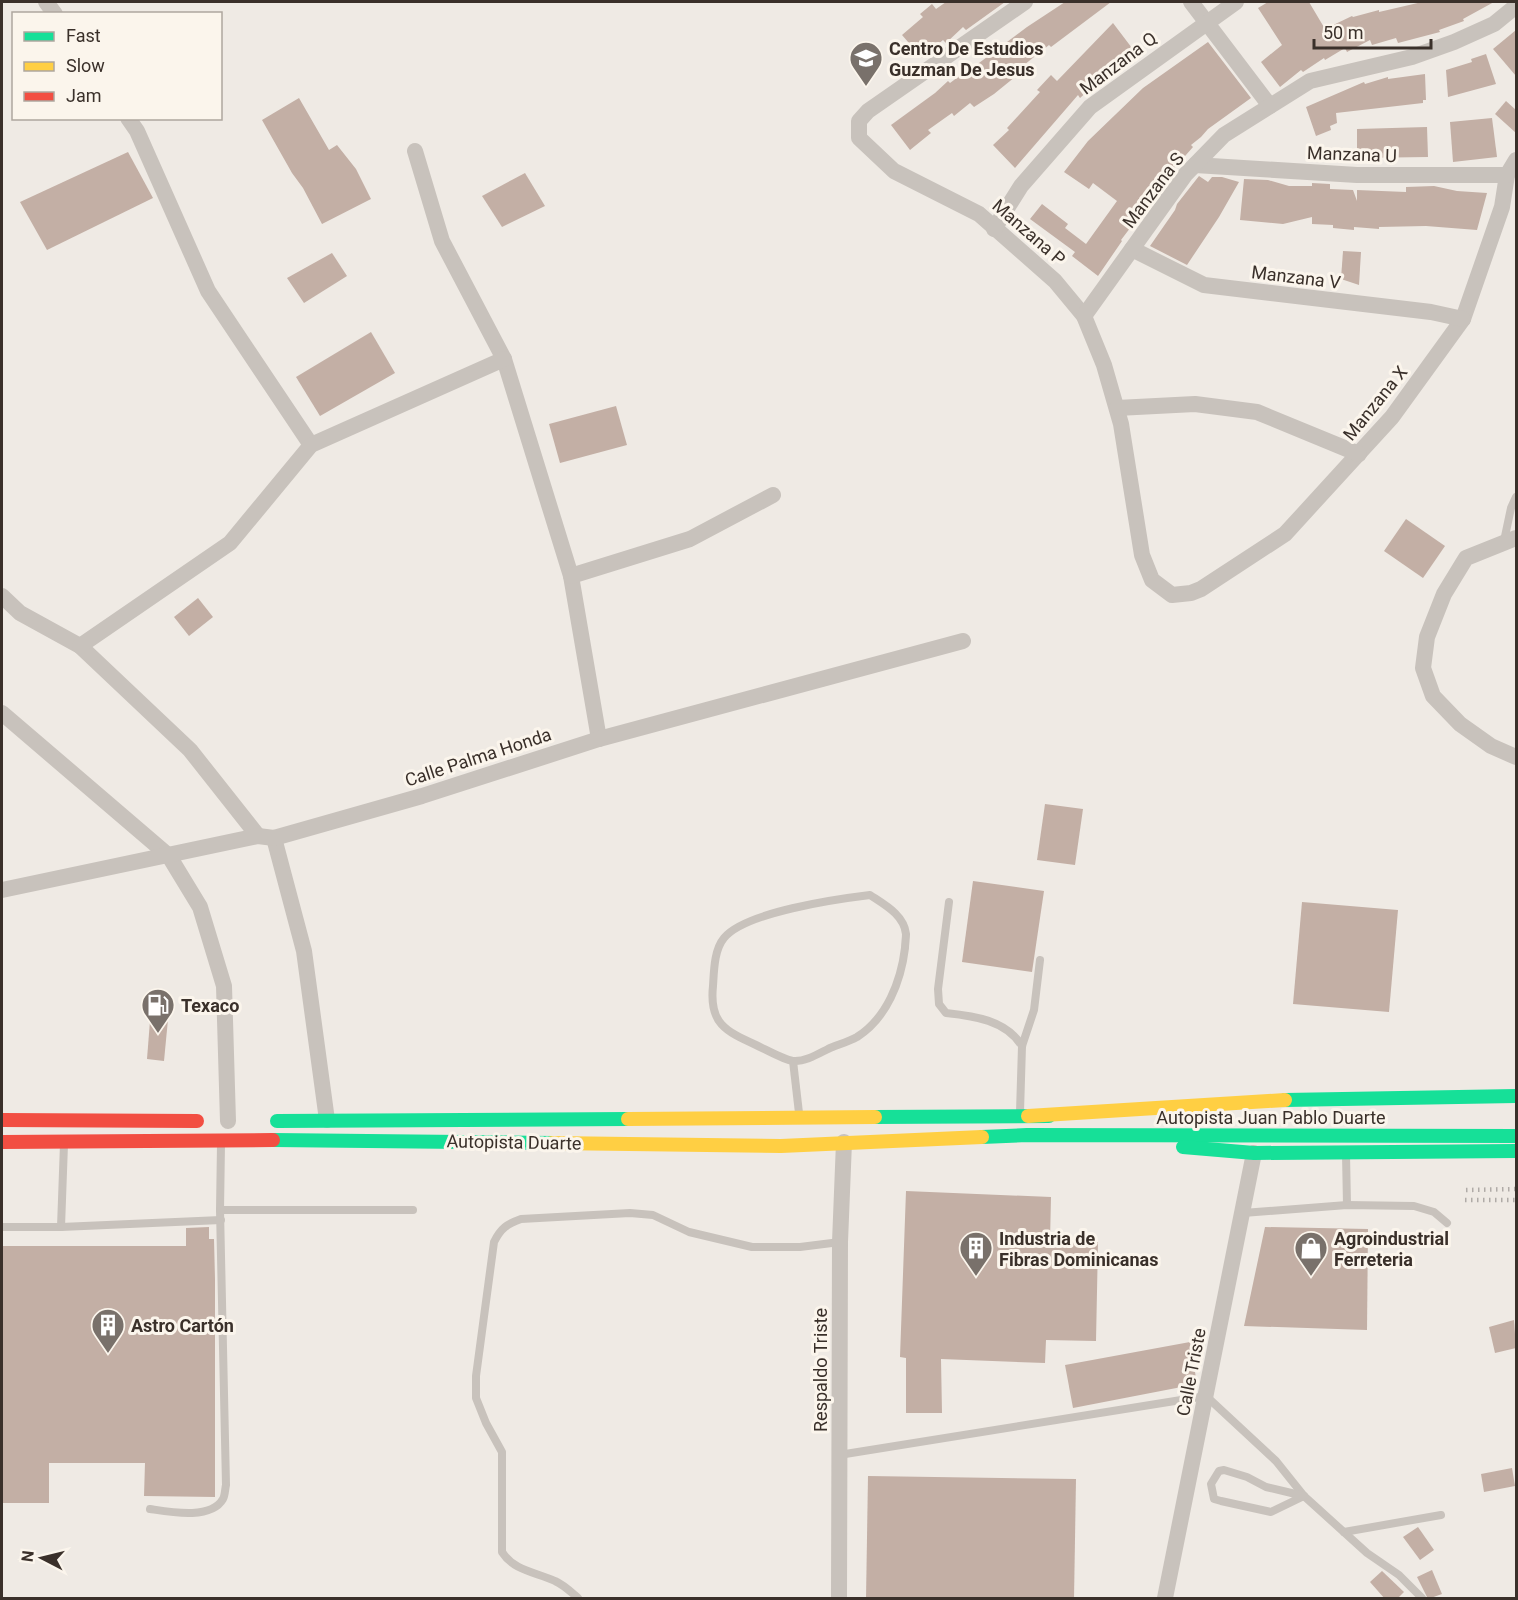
<svg xmlns="http://www.w3.org/2000/svg" width="1518" height="1600" font-family="Roboto,sans-serif">
<style>
.building{fill:#c3afa5}
.lines{fill:none;stroke-linecap:round;stroke-linejoin:round}
.lane{stroke:#c8c2bc;stroke-width:8}
.street{stroke:#c8c2bc;stroke-width:16}
.fast{stroke:#16e098;stroke-width:14}
.slow{stroke:#ffcf43;stroke-width:14}
.jam{stroke:#f24e42;stroke-width:14}
.rail{stroke:#b0aba7;stroke-width:4.5;stroke-dasharray:1.5 4.5;stroke-linecap:butt}
.labels{text-anchor:middle;dominant-baseline:central;stroke-width:6;stroke-linejoin:round;paint-order:stroke}
.poi-label{font-size:18px;font-weight:bold;fill:#3a302a;stroke:#fbf5ec;text-anchor:start}
.street-label{font-size:18px;fill:#3a302a;stroke:#fbf5ec}
</style>
<rect width="100%" height="100%" fill="#efeae4"/>
<g class="building">
<polygon points="946,2 1005,2 966,30 963,27 946,43 943,40 922,58 902,35 923,17 920,14 932,4 936,9"/>
<polygon points="1065,2 1111,2 1051,47 1049,45 1024,65 1026,68 994,94 974,107 970,103 954,116 952,113 928,130 931,133 910,150 891,125 935,93 948,81 950,83 970,68 971,69 1027,27"/>
<polygon points="1268,2 1309,2 1325,29 1352,16 1353,17 1379,10 1379,12 1422,2 1494,2 1463,19 1464,21 1439,30 1440,32 1398,43 1396,38 1372,45 1370,40 1347,52 1345,48 1325,60 1324,58 1303,72 1301,70 1280,87 1261,62 1282,45 1258,8"/>
<polygon points="1113,23 1135,52 1110,71 1080,98 1078,95 1015,168 993,145 1009,130 1007,128 1040,92 1037,90 1051,75 1057,81"/>
<polygon points="1516,30 1516,76 1493,49"/>
<polygon points="1208,42 1251,98 1208,129 1201,137 1191,145 1193,147 1163,181 1165,182 1121,240 1122,241 1098,276 1072,256 1075,252 1030,219 1042,204 1068,224 1065,228 1086,244 1117,201 1093,183 1089,189 1064,172 1088,141 1143,88"/>
<polygon points="1486,54 1496,84 1448,97 1446,70 1472,62 1471,59"/>
<polygon points="1425,74 1426,100 1423,100 1423,103 1336,113 1337,123 1330,126 1331,130 1316,136 1306,107 1364,82 1365,84 1388,77 1388,79"/>
<polygon points="299,98 329,150 337,145 356,169 371,199 322,224 303,188 292,173 262,120"/>
<polygon points="1506,101 1516,110 1516,133 1495,114"/>
<polygon points="1492,118 1497,157 1453,162 1450,122"/>
<polygon points="1427,127 1428,157 1357,158 1357,129"/>
<polygon points="128,152 153,198 47,250 20,202"/>
<polygon points="525,173 545,206 502,227 482,196"/>
<polygon points="1199,176 1208,182 1212,177 1222,177 1239,182 1219,217 1187,265 1150,246 1175,210 1177,204"/>
<polygon points="1244,179 1268,180 1289,186 1312,186 1312,183 1330,184 1330,189 1353,190 1357,201 1357,190 1406,192 1406,187 1434,186 1457,191 1487,193 1477,230 1426,226 1379,227 1379,229 1354,227 1354,230 1333,228 1333,225 1312,224 1312,217 1283,224 1240,220"/>
<polygon points="1343,251 1361,252 1359,285 1341,279"/>
<polygon points="332,253 347,276 304,303 287,278"/>
<polygon points="371,332 395,373 320,416 296,377"/>
<polygon points="616,406 627,445 560,463 549,424"/>
<polygon points="1406,519 1445,546 1423,578 1384,551"/>
<polygon points="198,598 213,617 189,636 174,617"/>
<polygon points="1045,804 1083,809 1075,865 1037,860"/>
<polygon points="973,881 1044,891 1032,972 962,962"/>
<polygon points="1302,902 1398,910 1389,1012 1293,1004"/>
<polygon points="151,1008 169,1009 164,1061 147,1059"/>
<polygon points="906,1191 1051,1197 1050,1241 1098,1242 1096,1341 1046,1340 1045,1363 941,1359 942,1413 906,1413 906,1358 900,1357"/>
<polygon points="209,1227 209,1239 214,1239 215,1279 215,1497 144,1496 145,1463 49,1463 49,1503 2,1503 2,1246 186,1246 186,1228"/>
<polygon points="1265,1227 1368,1229 1367,1330 1244,1326"/>
<polygon points="1514,1320 1516,1348 1495,1353 1489,1327"/>
<polygon points="1190,1342 1197,1384 1073,1408 1065,1365"/>
<polygon points="1512,1468 1515,1486 1484,1492 1481,1474"/>
<polygon points="868,1476 1076,1479 1074,1599 866,1599"/>
<polygon points="1418,1527 1434,1550 1420,1560 1403,1537"/>
<polygon points="1432,1570 1442,1594 1428,1599 1417,1577"/>
<polygon points="1382,1571 1404,1592 1397,1599 1385,1599 1370,1582"/>
</g>
<g class="lines">
<g class="lane">
<polyline points="1504,541 1511,508 1516,497"/>
<path d="M870 895C885 905 904 915 906 934 906 938 905 944 905 948 901 981 887 1018 857 1037 848 1042 837 1045 828 1049 818 1054 805 1062 793 1061 784 1060 765 1049 756 1045 725 1031 709 1023 713 986 714 971 714 950 724 938 745 912 837 899 870 895Z"/>
<path d="M949 902 938 989 939 1004 946 1013C974 1016 1006 1020 1022 1046"/>
<polyline points="793,1061 799,1113"/>
<polyline points="1020,1112 1022,1046 1034,1010 1040,960"/>
<polyline points="1346,1154 1347,1205"/>
<polyline points="220,1210 413,1210"/>
<polyline points="1243,1213 1347,1205 1414,1206 1434,1212 1447,1223"/>
<polyline points="2,1227 61,1227 64,1144"/>
<polyline points="61,1227 221,1220"/>
<polyline points="839,1455 1206,1396 1276,1461 1304,1496 1367,1553 1399,1575 1422,1598"/>
<polygon points="1224,1470 1247,1477 1266,1487 1304,1496 1271,1512 1221,1501 1214,1499 1211,1484 1219,1471"/>
<path d="M150 1509C170 1512 211 1520 223 1499 225 1496 225 1489 226 1485L220 1210 221 1144"/>
<polyline points="1344,1532 1441,1515"/>
<path d="M578 1598C571 1592 564 1585 555 1581 536 1572 514 1571 502 1552V1452L486 1423 476 1398V1376L494 1242C501 1228 507 1224 521 1219L630 1213 653 1215 689 1232 752 1247H800L840 1242"/>
</g>
<g class="street">
<polyline points="46,2 55,14"/>
<polyline points="1025,2 868,111 859,121 859,138 894,171 979,214 1055,281 1084,316 1104,365 1121,424 1142,555 1152,580 1172,595 1191,593 1201,589 1285,534 1392,417 1463,319 1502,207 1507,175 1516,160"/>
<polyline points="1191,2 1270,106"/>
<polyline points="128,118 137,131 208,291 311,445"/>
<polyline points="415,151 442,241 504,359 571,576 599,739"/>
<polyline points="1195,165 1357,175 1507,175"/>
<polyline points="994,229 1021,186 1090,107 1236,2"/>
<polyline points="1132,249 1204,285 1431,312 1463,319"/>
<polyline points="1084,316 1185,175 1224,135 1310,81 1412,57 1454,42 1494,24 1516,6"/>
<polyline points="1117,408 1195,404 1257,412 1359,454"/>
<polyline points="1516,538 1466,558 1444,594 1427,637 1423,668 1433,696 1460,724 1491,746 1516,757"/>
<polyline points="571,576 690,539 773,495"/>
<polyline points="2,596 20,613 80,646 190,750 258,836"/>
<polyline points="80,646 230,543 311,445 504,359"/>
<polyline points="2,713 169,856 200,907 224,986 228,1121"/>
<polyline points="274,838 304,951 327,1120"/>
<polyline points="2,890 258,836 274,838 422,796 599,739 963,641"/>
<polyline points="839,1598 840,1242 844,1142"/>
<polyline points="1165,1598 1254,1153"/>
</g>
<g class="fast">
<polyline points="1285,1100 1516,1096"/>
<polyline points="875,1117 1049,1116"/>
<polyline points="277,1121 628,1119"/>
<polyline points="982,1137 1027,1135 1516,1136"/>
<polyline points="273,1140 552,1143"/>
<polyline points="1183,1147 1254,1153 1516,1151"/>
</g>
<g class="slow">
<polyline points="1028,1116 1285,1100"/>
<polyline points="628,1119 875,1117"/>
<polyline points="552,1143 781,1146 982,1137"/>
</g>
<g class="jam">
<polyline points="2,1120 197,1121"/>
<polyline points="2,1142 273,1140"/>
</g>
<g class="rail">
<polyline points="1466,1190 1516,1189"/>
<polyline points="1465,1200 1516,1200"/>
</g>
</g>
<defs>
<symbol id="school-pin" viewBox="-11 -11 22 30"><path d="M0 17L-7.5 6A9.5 9.5 0 1 1 7.5 6Z" fill="#79716b" stroke="#fbf5ec"/><path d="M0-5L7-2L0 1L-7-2ZM-4 1L0 2.5L4 1V4Q0 6-4 4Z" fill="#fff"/></symbol>
<symbol id="fuel-pin" viewBox="-11 -11 22 30"><path d="M0 17L-7.5 6A9.5 9.5 0 1 1 7.5 6Z" fill="#79716b" stroke="#fbf5ec"/><path d="M-5.5-6h7V0h2V4h1.3V-2.5L3-4.5l.8-.8L6-3V5H2.5V1h-1V6h-7ZM-4.2-4.7v3.2H.2V-4.7Z" fill="#fff"/></symbol>
<symbol id="building-pin" viewBox="-11 -11 22 30"><path d="M0 17L-7.5 6A9.5 9.5 0 1 1 7.5 6Z" fill="#79716b" stroke="#fbf5ec"/><path d="M-4-6H4V6H1V3H-1V6H-4ZM-2.5-4.3h1.7v1.8h-1.7ZM.8-4.3h1.7v1.8H.8ZM-2.5-1h1.7V.8h-1.7ZM.8-1h1.7V.8H.8Z" fill="#fff"/></symbol>
<symbol id="shop-pin" viewBox="-11 -11 22 30"><path d="M0 17L-7.5 6A9.5 9.5 0 1 1 7.5 6Z" fill="#79716b" stroke="#fbf5ec"/><path d="M-5-2.5h2.3a2.7 3.5 0 0 1 5.4 0H5L5.5 6h-11ZM-1.5-2.5h3a1.5 2.3 0 0 0-3 0Z" fill="#fff"/></symbol>
</defs>
<g fill-rule="evenodd">
<use href="#school-pin" x="847" y="39" width="38" height="52"/>
<use href="#fuel-pin" x="139" y="986" width="38" height="52"/>
<use href="#building-pin" x="957" y="1229" width="38" height="52"/>
<use href="#shop-pin" x="1292" y="1229" width="38" height="52"/>
<use href="#building-pin" x="89" y="1306" width="38" height="52"/>
</g>
<g class="labels">
<g class="poi-label">
<text x="889" y="48">Centro De Estudios<tspan x="889" dy="21">Guzman De Jesus</tspan></text>
<text x="181" y="1005">Texaco</text>
<text x="999" y="1238">Industria de<tspan x="999" dy="21">Fibras Dominicanas</tspan></text>
<text x="1334" y="1238">Agroindustrial<tspan x="1334" dy="21">Ferreteria</tspan></text>
<text x="131" y="1325">Astro Cartón</text>
</g>
<g class="street-label">
<text transform="translate(1118 63) rotate(-37)">Manzana Q</text>
<text transform="translate(1352 154) rotate(2)">Manzana U</text>
<text transform="translate(1153 190) rotate(-53)">Manzana S</text>
<text transform="translate(1029 232) rotate(41)">Manzana P</text>
<text transform="translate(1296 277) rotate(7)">Manzana V</text>
<text transform="translate(1375 403) rotate(-51)">Manzana X</text>
<text transform="translate(478 757) rotate(-18)">Calle Palma Honda</text>
<text x="1271" y="1117">Autopista Juan Pablo Duarte</text>
<text transform="translate(514 1142) rotate(1)">Autopista Duarte</text>
<text transform="translate(820 1370) rotate(-90)">Respaldo Triste</text>
<text transform="translate(1191 1372) rotate(-79)">Calle Triste</text>
</g>
</g>
<rect width="1518" height="1600" fill="none" stroke="#3a302a" stroke-width="6"/>
<rect x="12" y="12" width="210" height="108" fill="#fbf5ec" stroke="#aea69e" stroke-width="1.5"/>
<rect x="24" y="32" width="30" height="9" fill="#16e098" stroke="#aea69e" stroke-width="1.5"/>
<text x="66" y="42" font-size="18" fill="#3a302a">Fast</text>
<rect x="24" y="62" width="30" height="9" fill="#ffcf43" stroke="#aea69e" stroke-width="1.5"/>
<text x="66" y="72" font-size="18" fill="#3a302a">Slow</text>
<rect x="24" y="92" width="30" height="9" fill="#f24e42" stroke="#aea69e" stroke-width="1.5"/>
<text x="66" y="102" font-size="18" fill="#3a302a">Jam</text>
<g transform="translate(42 1558) rotate(277)" stroke="#fbf5ec" stroke-width="4.5" paint-order="stroke">
<path d="M0-4.5L10 22L0 15L-10 22Z" fill="#3a302a"/>
<text y="-9" font-size="16" font-weight="bold" text-anchor="middle" fill="#3a302a">N</text>
</g>
<path d="M1314 39v9h117v-9" fill="none" stroke="#3a302a" stroke-width="3"/>
<text x="1323" y="39" font-size="18" fill="#3a302a" stroke="#fbf5ec" stroke-width="4.5" paint-order="stroke">50 m</text>
</svg>
